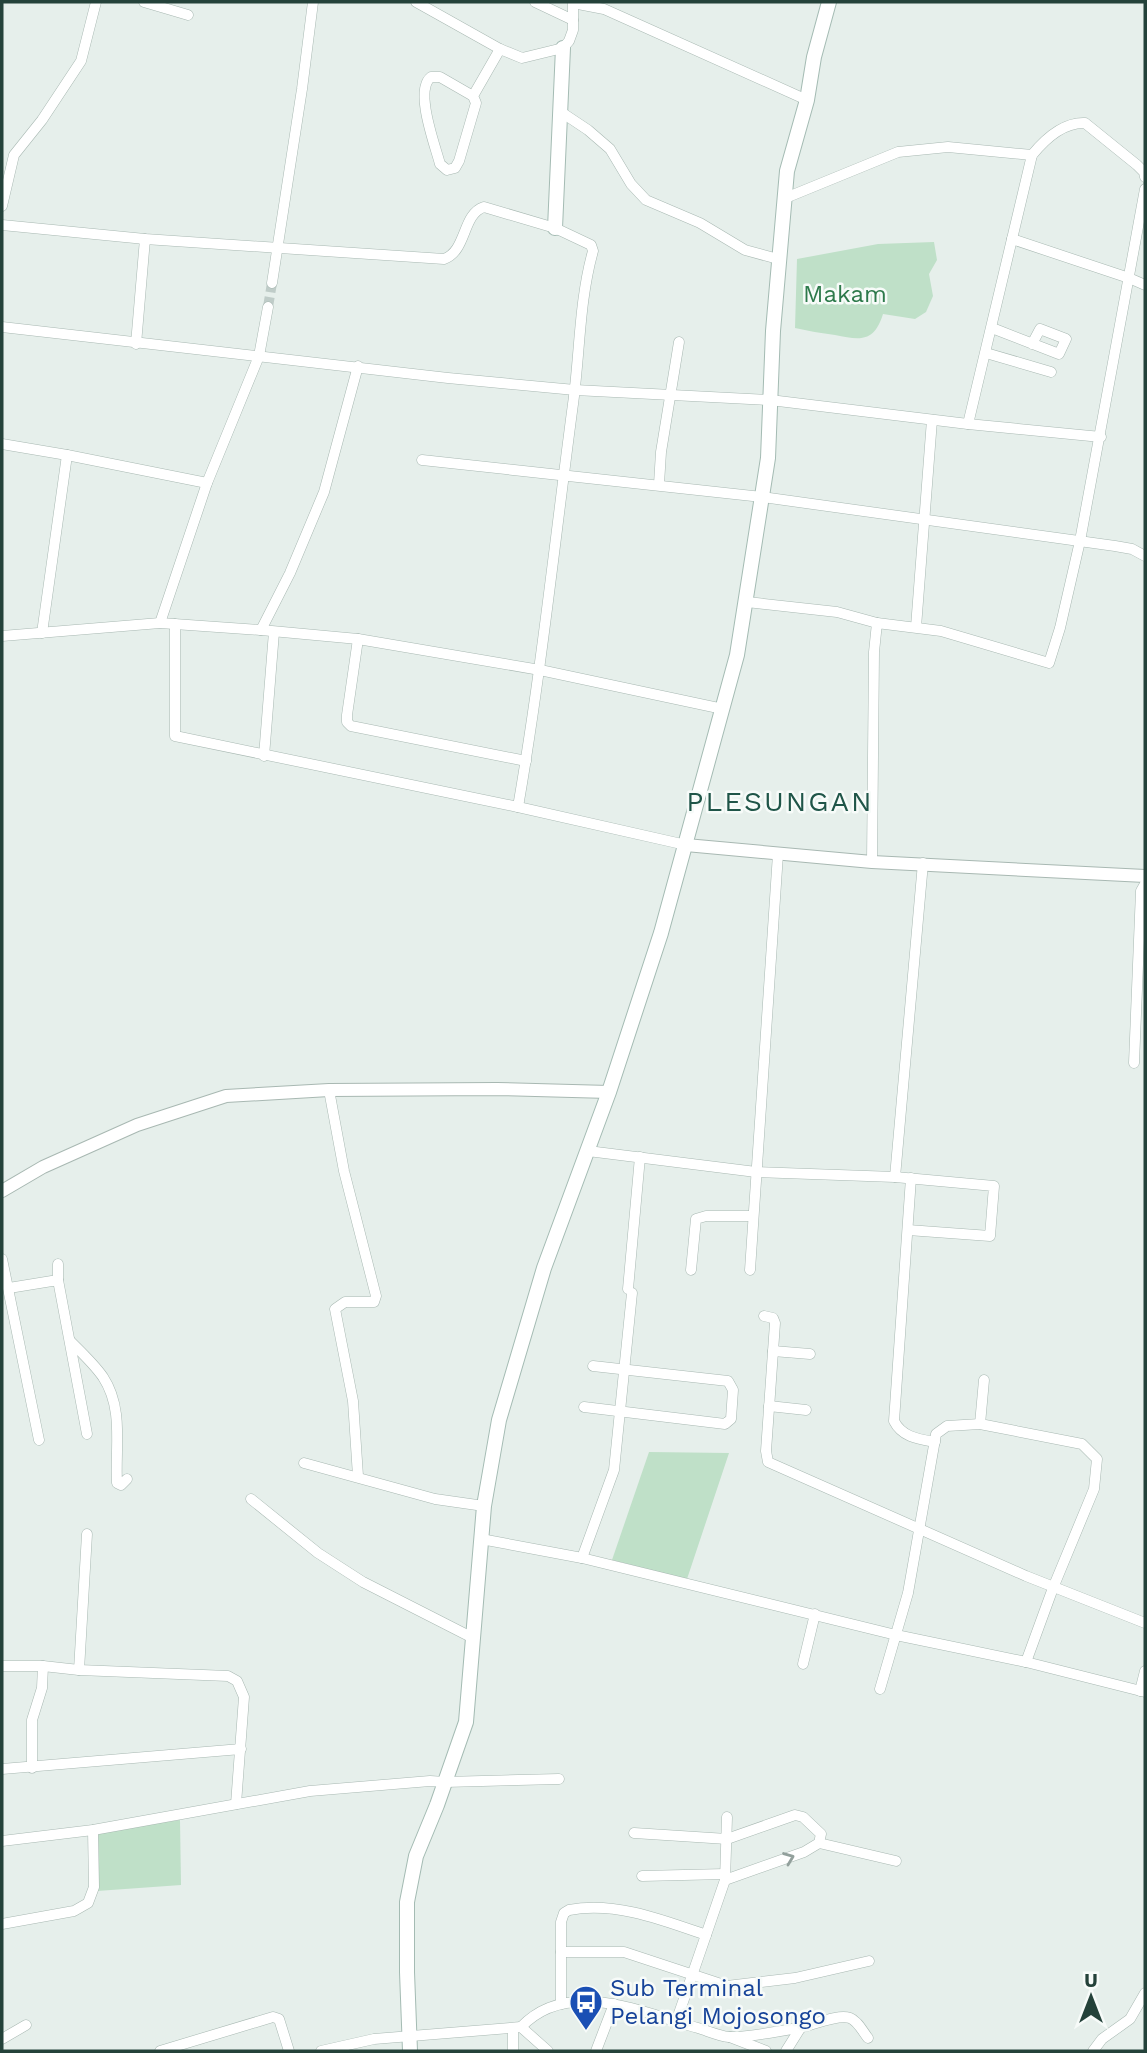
<svg xmlns="http://www.w3.org/2000/svg" width="1147" height="2053" font-family="'Work Sans',sans-serif">
<style>
.green{fill:#bfe0c8}
.lines{fill:none;stroke-linecap:round;stroke-linejoin:round}
.minor-tunnel{stroke:#bfccc8;stroke-width:10;stroke-dasharray:10 5;stroke-linecap:butt}
.minor-casing{stroke:#a8b8b2;stroke-width:11}
.tertiary-casing{stroke:#a8b8b2;stroke-width:14}
.secondary-casing{stroke:#a4bbb3;stroke-width:16}
.minor{stroke:#fff;stroke-width:10}
.tertiary{stroke:#fff;stroke-width:12}
.secondary{stroke:#fff;stroke-width:14}
.oneway{stroke:#92a09c}
.labels{text-anchor:middle;dominant-baseline:central;stroke-width:5;stroke-linejoin:round;paint-order:stroke}
.park-label{font-size:24px;fill:#2d7a4b;stroke:#f7fbf9}
.transit-label{font-size:24px;fill:#164399;stroke:#f7fbf9;text-anchor:start}
.quarter-label{font-size:28px;letter-spacing:2px;fill:#1f5548;stroke:#f7fbf9}
</style>
<rect width="100%" height="100%" fill="#e6efeb"/>
<g class="green">
<path d="M934 242 937 260 929 274 933 296 926 312 915 319 883 314C874 343 860 340 835 335 821 333 808 331 795 328L797 259 878 244Z"/>
<polygon points="649,1452 729,1453 687,1579 612,1560"/>
<polygon points="180,1820 181,1885 97,1891 95,1832"/>
</g>
<g class="lines">
<polyline class="minor-tunnel" points="268,307 272,283"/>
<defs>
<g id="minor">
<polyline points="144,2 188,15"/>
<polyline points="416,2 500,49 522,58 563,48 569,41 573,30 573,3 604,9 807,100"/>
<polyline points="535,2 573,20"/>
<path d="M473 96 440 77H431C414 90 435 145 440 164L447 170 455 168 459 161 476 103 473 96 500 49"/>
<polyline points="561,112 588,130 610,149 631,184 646,200 700,223 745,250 778,259"/>
<polyline points="783,199 898,152 948,147 1032,155"/>
<polyline points="2,206 14,155 42,120 81,61 96,2"/>
<path d="M2 225 145 239 444 259C467 251 462 214 484 207L555 228 591 245 593 251C579 301 580 353 573 404 555 539 541 674 518 807"/>
<polyline points="1012,239 1129,278 1145,285"/>
<polyline points="272,283 302,89 313,2"/>
<polyline points="2,327 448,378 575,390 770,400 968,424 1101,437"/>
<polyline points="992,328 1059,354 1066,339 1040,329 1032,344"/>
<polyline points="136,344 145,239"/>
<polyline points="986,353 1051,372"/>
<path d="M968 424 1032 155C1045 139 1063 122 1085 123L1137 165 1144 172 1145 177"/>
<polyline points="2,444 67,455 207,483"/>
<polyline points="422,460 762,497 1115,546 1132,549 1145,556"/>
<polyline points="659,484 661,452 679,342"/>
<polyline points="747,602 837,612 877,623"/>
<polyline points="160,623 207,483 259,356 268,307"/>
<polyline points="175,624 175,736 518,807 686,845"/>
<polyline points="916,627 932,420"/>
<polyline points="261,630 290,573 324,492 358,366"/>
<polyline points="42,633 67,455"/>
<polyline points="2,636 160,623 261,630 358,639 540,670 723,709"/>
<polyline points="358,639 347,715 347,722 351,726 526,761"/>
<polyline points="264,756 274,632"/>
<polyline points="872,862 874,652 877,623 941,631 1049,663 1060,628 1080,541 1145,189"/>
<polyline points="1134,1063 1141,891 1145,884"/>
<polyline points="329,1090 344,1171 376,1296 374,1302 345,1302 335,1309 353,1401 358,1476"/>
<polyline points="588,1151 756,1172 895,1177 994,1186 990,1236 908,1230"/>
<polyline points="895,1177 923,863"/>
<path d="M911 1178 894 1421C902 1437 918 1439 935 1442"/>
<polyline points="2,1259 39,1440"/>
<polyline points="58,1264 58,1280"/>
<polyline points="691,1270 696,1219 706,1216 753,1216"/>
<polyline points="750,1270 778,854"/>
<polyline points="9,1288 58,1280 87,1434"/>
<polyline points="628,1289 640,1157"/>
<polyline points="764,1316 773,1318 775,1323 766,1451 768,1462 1026,1576 1145,1623"/>
<path d="M70 1341C81 1352 94 1364 103 1377 124 1409 115 1447 117 1483L121 1485 127 1479"/>
<polyline points="773,1351 810,1354"/>
<polyline points="769,1406 806,1410"/>
<polyline points="584,1407 725,1424 731,1419 733,1390 728,1381 593,1366"/>
<polyline points="980,1424 984,1380"/>
<polyline points="304,1463 435,1499 484,1506"/>
<polyline points="251,1499 318,1553 363,1582 473,1638"/>
<polyline points="481,1539 582,1558 896,1635 1026,1662 1145,1692"/>
<polyline points="582,1558 614,1470 632,1293"/>
<polyline points="803,1664 815,1614"/>
<polyline points="2,1666 43,1666 79,1670 228,1676 237,1681 244,1697 236,1804"/>
<polyline points="79,1670 87,1534"/>
<polyline points="880,1689 908,1593 936,1434 947,1426 980,1424 1082,1444 1097,1459 1094,1489 1053,1588 1026,1662"/>
<polyline points="1140,1691 1145,1671"/>
<polyline points="32,1768 32,1720 42,1688 43,1666"/>
<polyline points="2,1769 241,1749"/>
<polyline points="634,1833 727,1839 795,1815 803,1817 821,1834 819,1843 804,1852 725,1880"/>
<polyline points="2,1841 93,1830 310,1791 430,1781 445,1782 559,1779"/>
<polyline points="819,1843 896,1861"/>
<polyline points="642,1876 725,1874"/>
<polyline points="2,1924 74,1911 88,1903 94,1887 93,1830"/>
<polyline points="561,1952 624,1952 727,1986 795,1978 869,1961"/>
<path d="M561 2004V1922L564 1913 569 1910C615 1901 663 1920 706 1935"/>
<polyline points="676,2022 725,1880 727,1817"/>
<path d="M521 2027C568 1977 643 2013 698 2028 708 2031 719 2036 729 2037 744 2038 787 2030 803 2027 816 2024 838 2014 850 2018 858 2021 863 2032 868 2038"/>
<polyline points="513,2028 513,2051"/>
<polyline points="730,2037 766,2051"/>
<polyline points="2,2039 26,2025"/>
<polyline points="160,2051 273,2017 279,2019 289,2051"/>
<polyline points="321,2051 374,2039 521,2027 548,2051"/>
<polyline points="596,2051 614,2004"/>
<polyline points="786,2051 801,2027"/>
<polyline points="1093,2051 1102,2039 1130,2019 1145,1993"/>
</g>
<g id="tertiary">
<polyline points="686,845 872,862 1145,876"/>
<polyline points="2,1191 43,1167 137,1125 226,1096 329,1090 497,1089 609,1092"/>
</g>
<g id="secondary">
<polyline points="555,228 563,48"/>
<polyline points="410,2051 407,1972 407,1902 416,1856 437,1805 466,1722 484,1506 499,1420 544,1268 609,1092 661,933 737,655 768,458 773,331 787,171 807,100 814,57 829,2"/>
</g>
</defs>
<use href="#minor" class="minor-casing"/>
<use href="#tertiary" class="tertiary-casing"/>
<use href="#secondary" class="secondary-casing"/>
<use href="#minor" class="minor"/>
<use href="#tertiary" class="tertiary"/>
<use href="#secondary" class="secondary"/>
</g>
<defs><path id="oneway-chevron" d="M-2-3.5L2.5 0L-2 3.5" fill="none" stroke-width="1.6" stroke-linecap="round" stroke-linejoin="round" transform="scale(1.75)"/></defs>
<use class="oneway" href="#oneway-chevron" transform="translate(789 1858) rotate(-21)"/>
<defs>
<symbol id="bus-pin" viewBox="-11 -11 22 30"><path d="M0 17L-7.5 6A9.5 9.5 0 1 1 7.5 6Z" fill="#1a4fb4" stroke="#f7fbf9"/><path d="M-5-6H5V4H4V6H2V4H-2V6H-4V4H-5ZM-3.5-4V0h7V-4ZM-3.5 1.2v1.5H-2V1.2ZM2 1.2v1.5H3.5V1.2Z" fill="#fff"/></symbol>
</defs>
<g fill-rule="evenodd">
<use href="#bus-pin" x="567" y="1983" width="38" height="52"/>
</g>
<g class="labels">
<g class="park-label">
<text x="845" y="294">Makam</text>
</g>
<g class="transit-label">
<text x="610" y="1988">Sub Terminal<tspan x="610" dy="28">Pelangi Mojosongo</tspan></text>
</g>
<g class="quarter-label">
<text x="780" y="801">PLESUNGAN</text>
</g>
</g>
<rect width="1147" height="2053" fill="none" stroke="#24423a" stroke-width="7"/>
<g transform="translate(1091 1997)" stroke="#f7fbf9" stroke-width="5" paint-order="stroke">
<path d="M0-5L12 26L0 18L-12 26Z" fill="#24423a"/>
<text y="-10" font-size="19" font-weight="bold" text-anchor="middle" fill="#24423a">U</text>
</g>
</svg>
